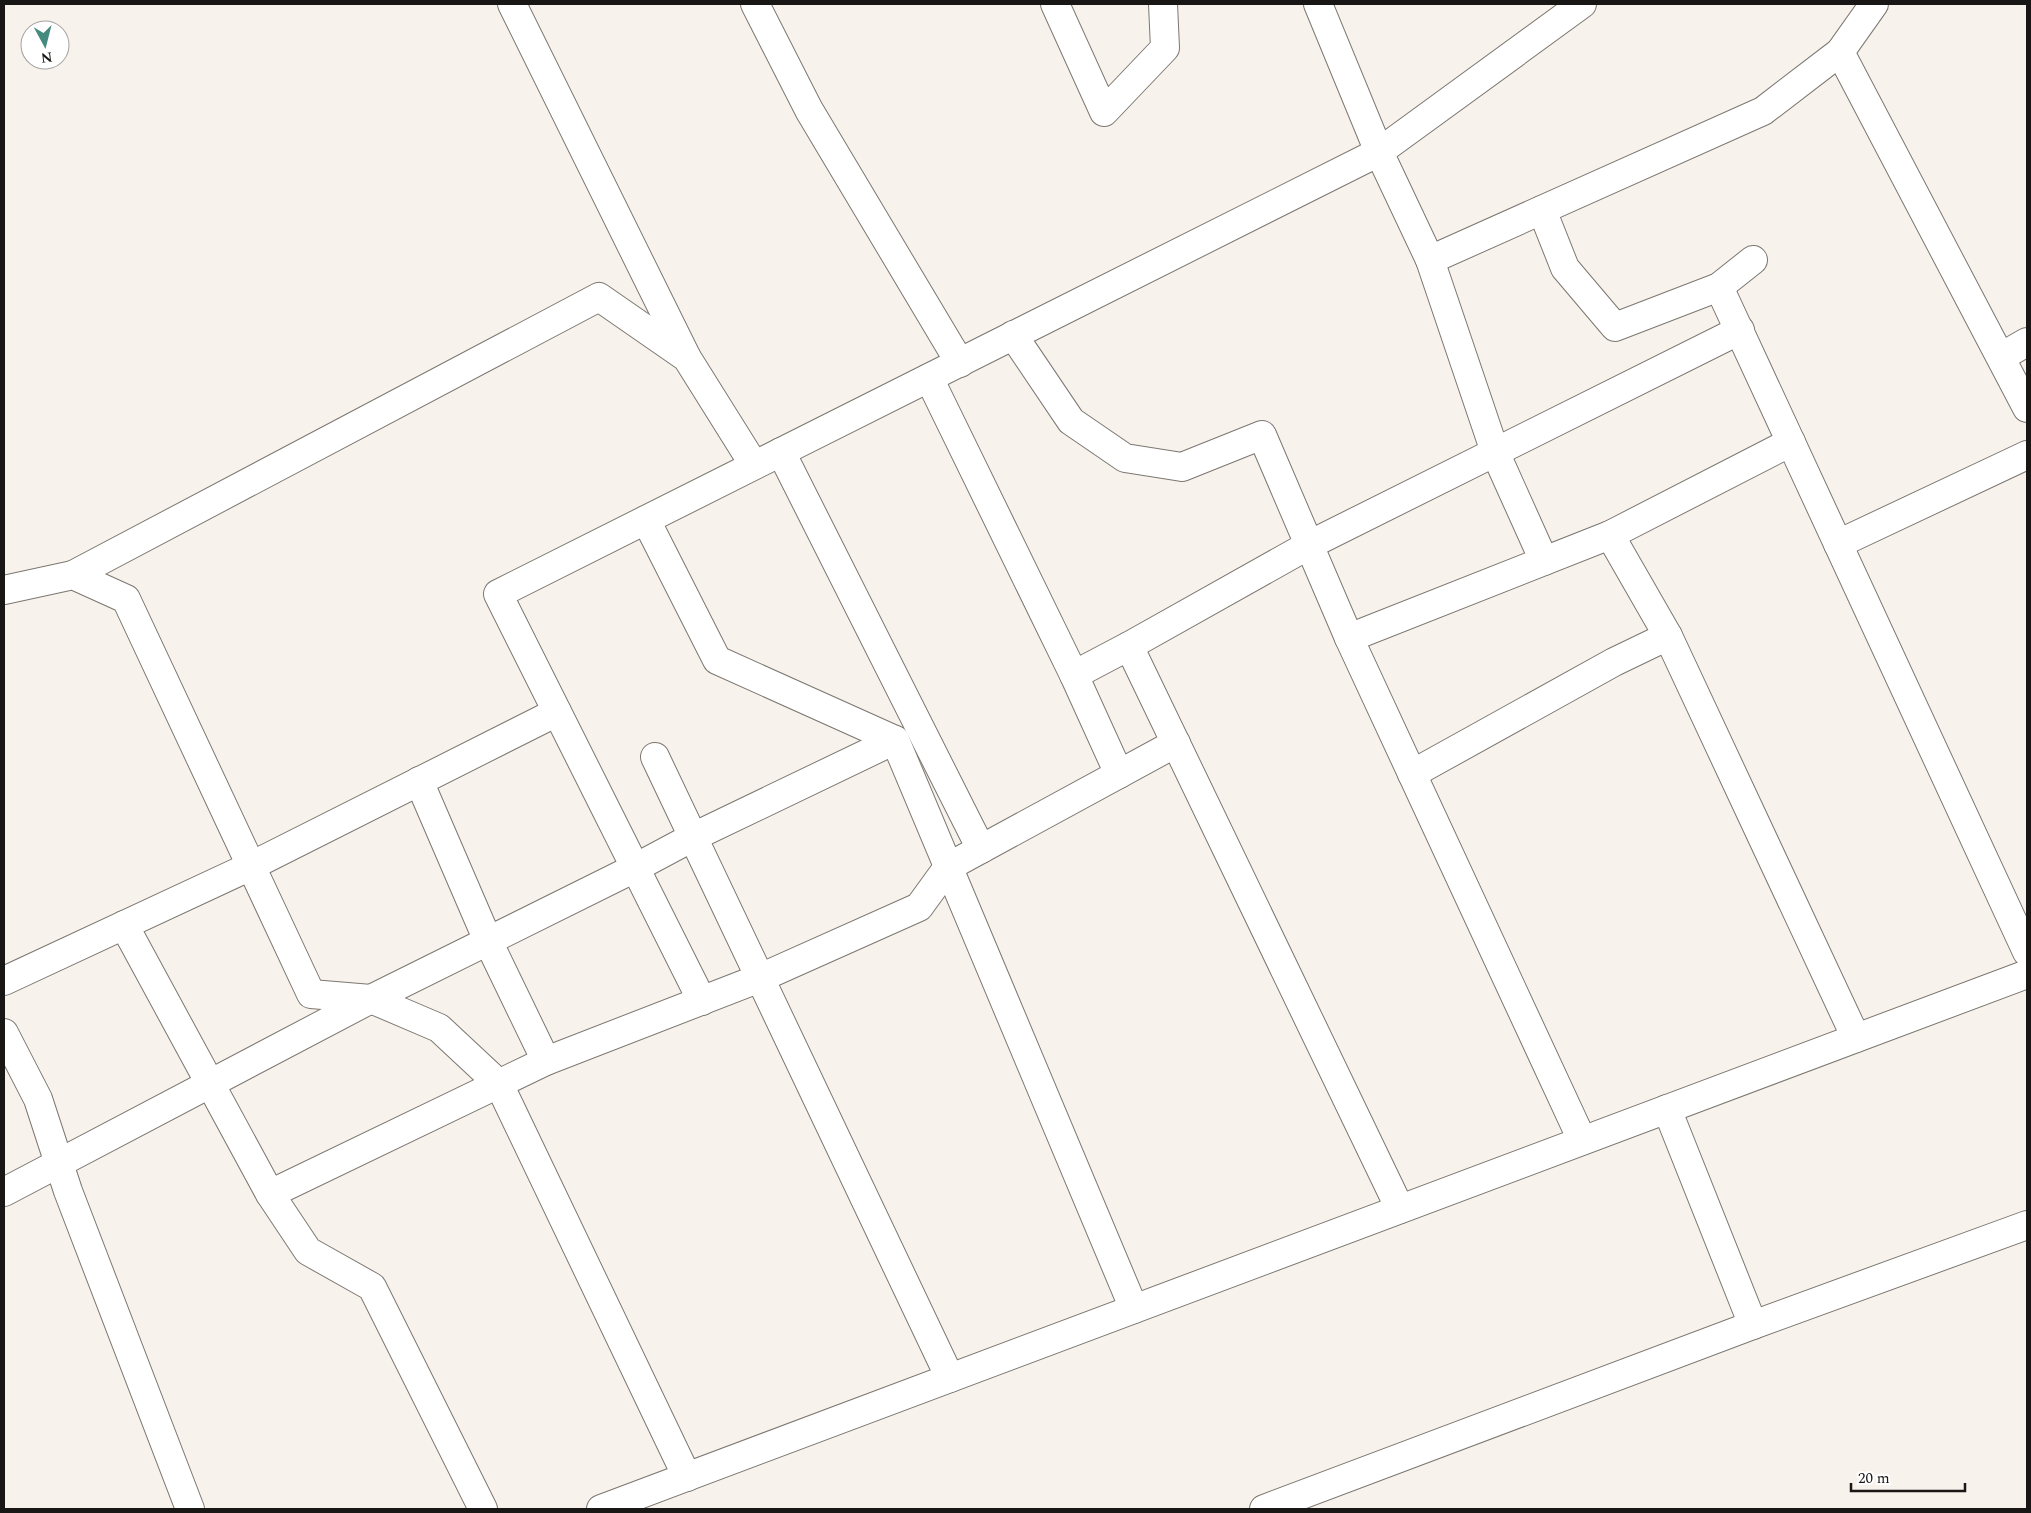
<svg xmlns="http://www.w3.org/2000/svg" width="2031" height="1513" font-family="Spectral,serif">
<style>
.lines{fill:none;stroke-linecap:round;stroke-linejoin:round}
.minor-casing{stroke:#7c7771;stroke-width:30}
.secondary-casing{stroke:#7c7771;stroke-width:30}
.minor{stroke:#fff;stroke-width:28}
.secondary{stroke:#fff;stroke-width:28}
</style>
<rect width="100%" height="100%" fill="#f8f2ec"/>
<g class="lines">
<defs>
<g id="minor">
<polyline points="512,4 686,356"/>
<polyline points="755,4 809,110 960,363"/>
<polyline points="1055,4 1104,112 1165,48 1163,4"/>
<polyline points="1318,4 1379,152 1430,260 1495,452 1544,561"/>
<polyline points="1840,52 2027,408"/>
<polyline points="1542,210 1565,268 1615,327 1719,287 1753,260"/>
<polyline points="1430,260 1763,111 1840,52 1874,4"/>
<polyline points="1719,287 2027,952"/>
<polyline points="1013,335 1071,421 1125,458 1182,467 1262,435 1349,638 1582,1140"/>
<polyline points="2001,357 2027,342"/>
<polyline points="929,378 1074,675 1119,774"/>
<polyline points="781,452 981,849"/>
<polyline points="646,520 717,660 895,740 1134,1309"/>
<polyline points="1610,535 1668,636 1856,1038"/>
<polyline points="1838,544 2027,455"/>
<polyline points="73,575 599,297 687,358 754,465"/>
<polyline points="4,590 73,575 126,599 311,994 371,999 439,1028 499,1084 687,1477"/>
<polyline points="1349,638 1610,535 1791,442"/>
<polyline points="1129,646 1400,1209"/>
<polyline points="1074,675 1129,646 1309,545 1740,330"/>
<polyline points="655,757 950,1378"/>
<polyline points="1412,774 1614,662 1668,636"/>
<polyline points="419,781 488,941 546,1061"/>
<polyline points="124,925 270,1194 308,1251 372,1287 483,1509"/>
<polyline points="4,981 251,866 557,712"/>
<polyline points="702,1001 498,594 1379,152 1582,4"/>
<polyline points="4,1033 38,1099 68,1191 190,1509"/>
<polyline points="1667,1109 1753,1325"/>
<polyline points="4,1192 371,999 635,868 693,837 895,740"/>
<polyline points="270,1194 546,1061 760,978 919,907 948,867 1176,743"/>
<polyline points="601,1509 2027,974"/>
</g>
<polyline id="secondary" points="1264,1509 1753,1325 2027,1225"/>
</defs>
<use href="#minor" class="minor-casing"/>
<use href="#secondary" class="secondary-casing"/>
<use href="#minor" class="minor"/>
<use href="#secondary" class="secondary"/>
</g>
<rect width="2031" height="1513" fill="none" stroke="#191715" stroke-width="10"/>
<g transform="translate(45 45) rotate(173)"><circle r="24" fill="#ffffff" stroke="#a3a2a1"/>
<path d="M0-4L9 19L0 12L-9 19Z" fill="#458a7e"/>
<text y="-8" font-size="14" font-weight="bold" text-anchor="middle" fill="#191715">N</text>
</g>
<path d="M1851 1483v8h114v-8" fill="none" stroke="#191715" stroke-width="2.5"/>
<text x="1858" y="1483" font-size="15" fill="#191715" stroke="#ffffff" stroke-width="4" paint-order="stroke">20 m</text>
</svg>
